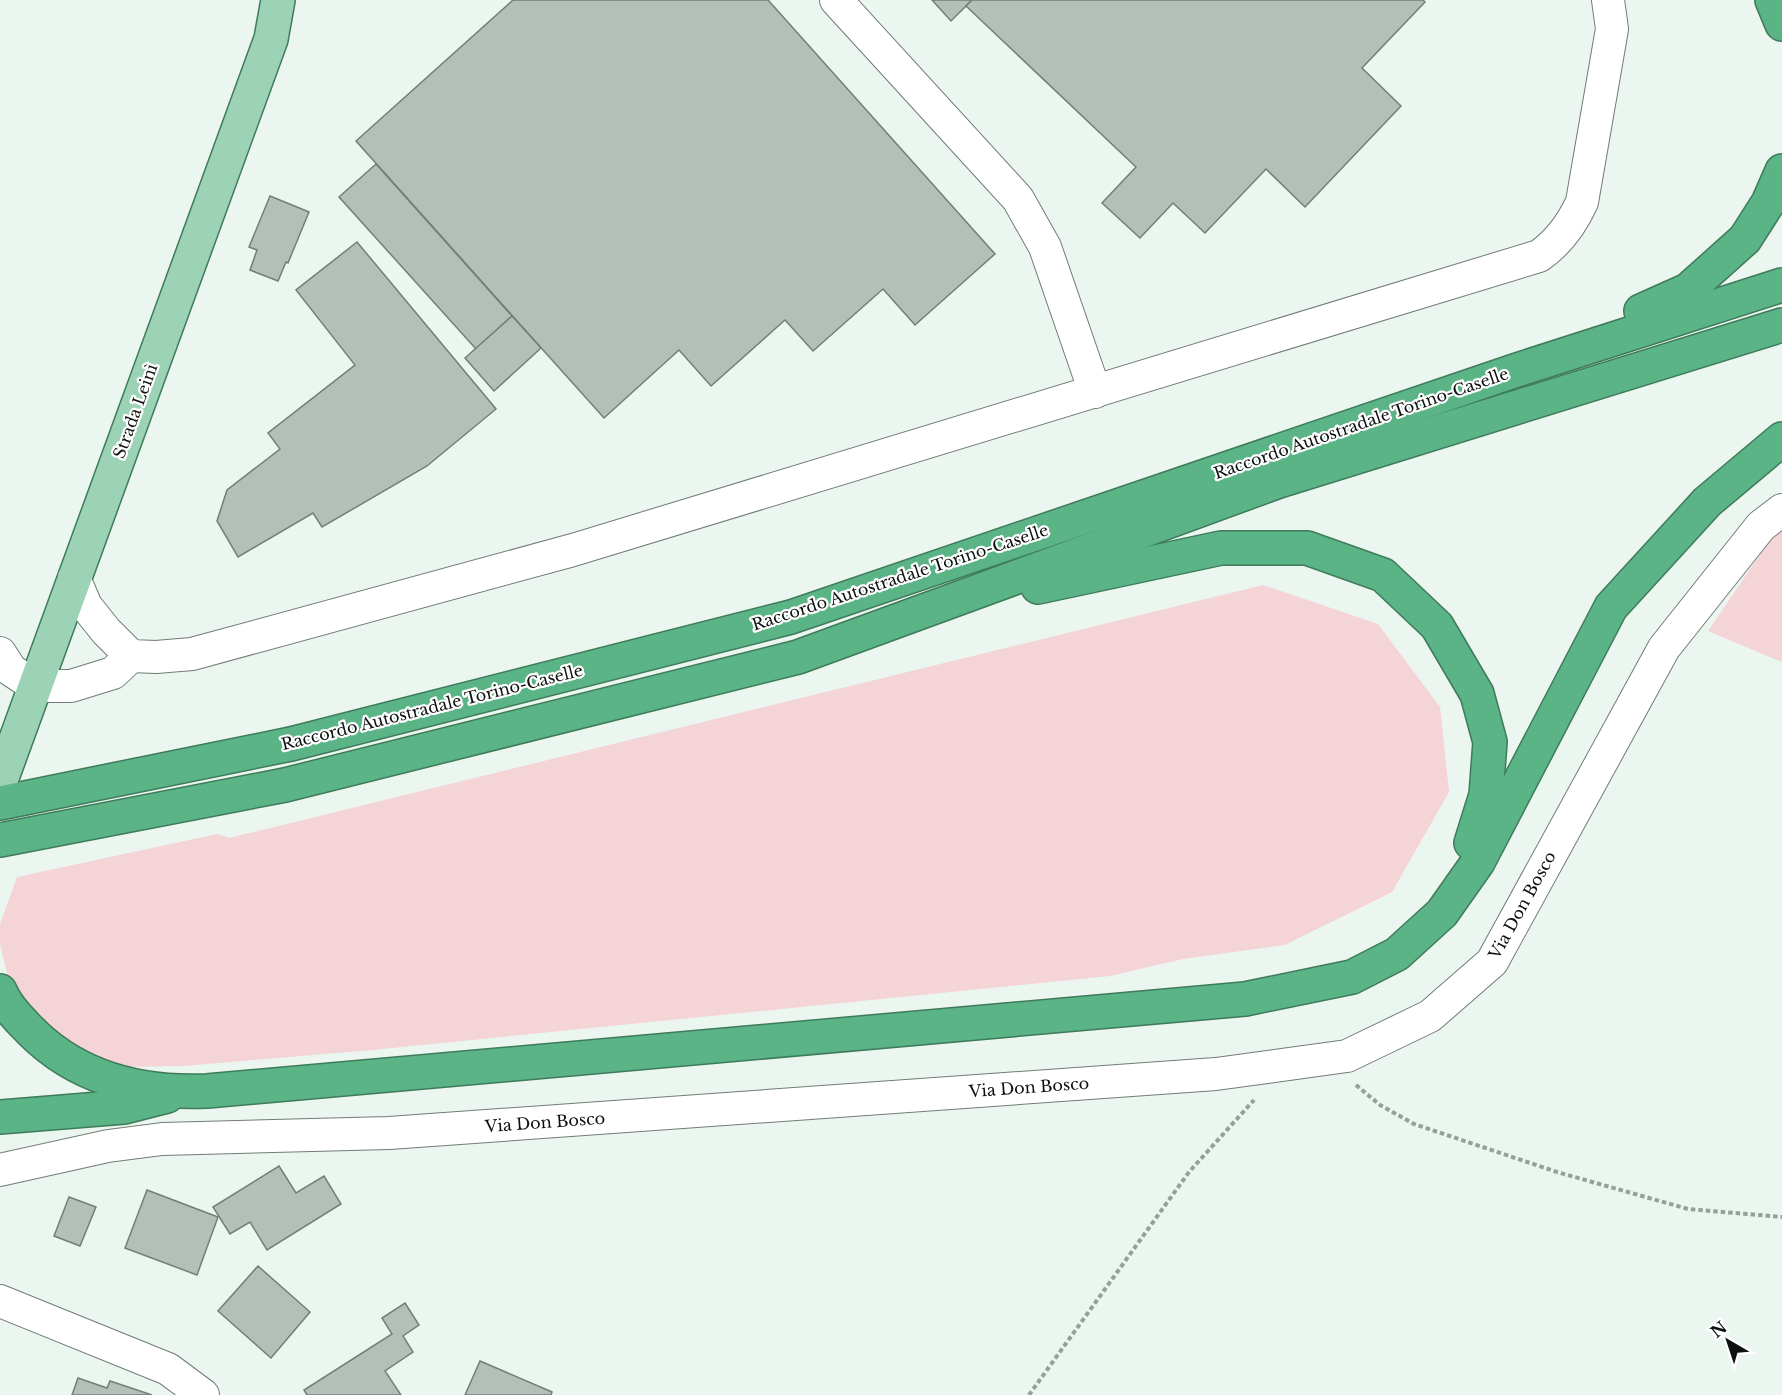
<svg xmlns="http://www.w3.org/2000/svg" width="1782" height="1395" font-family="'Libre Baskerville',serif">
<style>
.green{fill:#f4d4d7}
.building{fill:#b4bfb8;stroke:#747e78;stroke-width:1.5}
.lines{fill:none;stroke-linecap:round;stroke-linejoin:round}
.minor-casing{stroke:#727c76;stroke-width:34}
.major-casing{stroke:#3f7b5b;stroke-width:36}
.highway-casing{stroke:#3f7b5b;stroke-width:36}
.path{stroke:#969f9a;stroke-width:4;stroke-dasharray:4.5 3;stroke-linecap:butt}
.minor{stroke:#fff;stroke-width:32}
.major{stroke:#9cd2b6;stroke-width:33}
.highway{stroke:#5ab485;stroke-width:33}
.labels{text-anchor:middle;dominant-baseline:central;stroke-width:4.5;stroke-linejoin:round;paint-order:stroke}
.street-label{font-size:16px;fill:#0c100e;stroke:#fff}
</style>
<rect width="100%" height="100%" fill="#eaf6ef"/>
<g class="green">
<polygon points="1782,528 1782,662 1708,631 1774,534"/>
<polygon points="1263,585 1378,624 1440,707 1449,792 1392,892 1285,945 1183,959 1110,976 372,1050 184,1066 118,1067 77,1052 39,1028 9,981 0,944 0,924 17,877 217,834 229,838"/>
</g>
<g class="building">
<polygon points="513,0 768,0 995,254 915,325 883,289 813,351 785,320 711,386 679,350 604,418 356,141"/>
<polygon points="932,0 972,0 951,21"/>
<polygon points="972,0 1423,0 1425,2 1362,68 1401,106 1305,207 1266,169 1205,233 1173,203 1140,238 1102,203 1136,167 966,6"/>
<polygon points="376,164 512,316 476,349 339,197"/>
<polygon points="270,196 309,212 288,263 286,262 278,281 250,270 257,250 249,247"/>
<polygon points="357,242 496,409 427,466 322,527 313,513 238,557 217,521 227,490 280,449 268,433 355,365 296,290"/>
<polygon points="512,316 541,348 494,391 465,358"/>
<polygon points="279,1166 296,1193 324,1176 341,1204 267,1250 250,1222 230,1234 213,1207"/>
<polygon points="147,1190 218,1217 197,1275 125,1248"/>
<polygon points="69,1197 96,1207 80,1246 54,1236"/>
<polygon points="258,1266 310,1312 271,1358 218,1311"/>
<polygon points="405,1303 419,1325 403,1336 413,1352 385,1371 401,1395 307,1395 304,1390 392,1334 382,1318"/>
<polygon points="480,1361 552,1392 551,1395 465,1395"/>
<polygon points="78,1378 107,1388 110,1381 152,1395 72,1395"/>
</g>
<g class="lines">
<defs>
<g id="minor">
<polyline points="836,0 1018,199 1045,247 1095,392"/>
<path d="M74 578 86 606 106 631 131 656 156 657 192 654 573 550 1539 256C1559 242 1572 224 1582 202L1612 29 1608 0"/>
<polyline points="0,653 11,670 35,686 71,686 113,673 131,656"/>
<polyline points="0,1170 108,1146 162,1139 389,1133 1216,1074 1347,1056 1430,1016 1492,962 1664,648 1761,526 1782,510"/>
<polyline points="0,1301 168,1369 203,1395"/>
</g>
<polyline id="major" points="0,783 271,39 278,0"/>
<g id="highway">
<polyline points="1772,0 1782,24"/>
<polyline points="1641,311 1688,290 1745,239 1768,203 1782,171"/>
<polyline points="1038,587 1221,548 1307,548 1383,575 1437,626 1477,694 1490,742 1486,795 1471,843"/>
<polyline points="0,803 291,744 791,617 1517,370 1782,285"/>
<polyline points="0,840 285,785 798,657 1279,481 1782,325"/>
<path d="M0 991C5 1003 15 1015 24 1024 72 1077 138 1094 207 1091L1245 999 1352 977 1397 954 1442 913 1478 862 1611 607 1707 502 1782 439"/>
<polyline points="0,1117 124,1107 167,1096"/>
</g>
</defs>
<use href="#minor" class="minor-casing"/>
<use href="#major" class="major-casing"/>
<use href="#highway" class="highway-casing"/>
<g class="path">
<polyline points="1356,1085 1380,1105 1414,1124 1557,1172 1688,1209 1782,1217"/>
<polyline points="1029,1395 1189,1172 1254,1100"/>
</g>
<use href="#minor" class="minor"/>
<use href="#major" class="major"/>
<use href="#highway" class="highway"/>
</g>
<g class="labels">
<g class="street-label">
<text transform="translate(135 411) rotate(-70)">Strada Leinì</text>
<text transform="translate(1361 423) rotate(-19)">Raccordo Autostradale Torino-Caselle</text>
<text transform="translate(900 577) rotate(-18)">Raccordo Autostradale Torino-Caselle</text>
<text transform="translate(432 707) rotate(-14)">Raccordo Autostradale Torino-Caselle</text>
<text transform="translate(1522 905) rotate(-61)">Via Don Bosco</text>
<text transform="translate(1029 1087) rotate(-4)">Via Don Bosco</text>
<text transform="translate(545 1122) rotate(-4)">Via Don Bosco</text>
</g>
</g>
<g transform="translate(1728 1341) rotate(321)" stroke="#ffffff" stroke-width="4.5" paint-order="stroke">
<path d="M0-4.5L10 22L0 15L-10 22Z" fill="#0c100e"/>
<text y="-9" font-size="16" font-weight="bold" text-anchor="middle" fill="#0c100e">N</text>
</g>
</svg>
